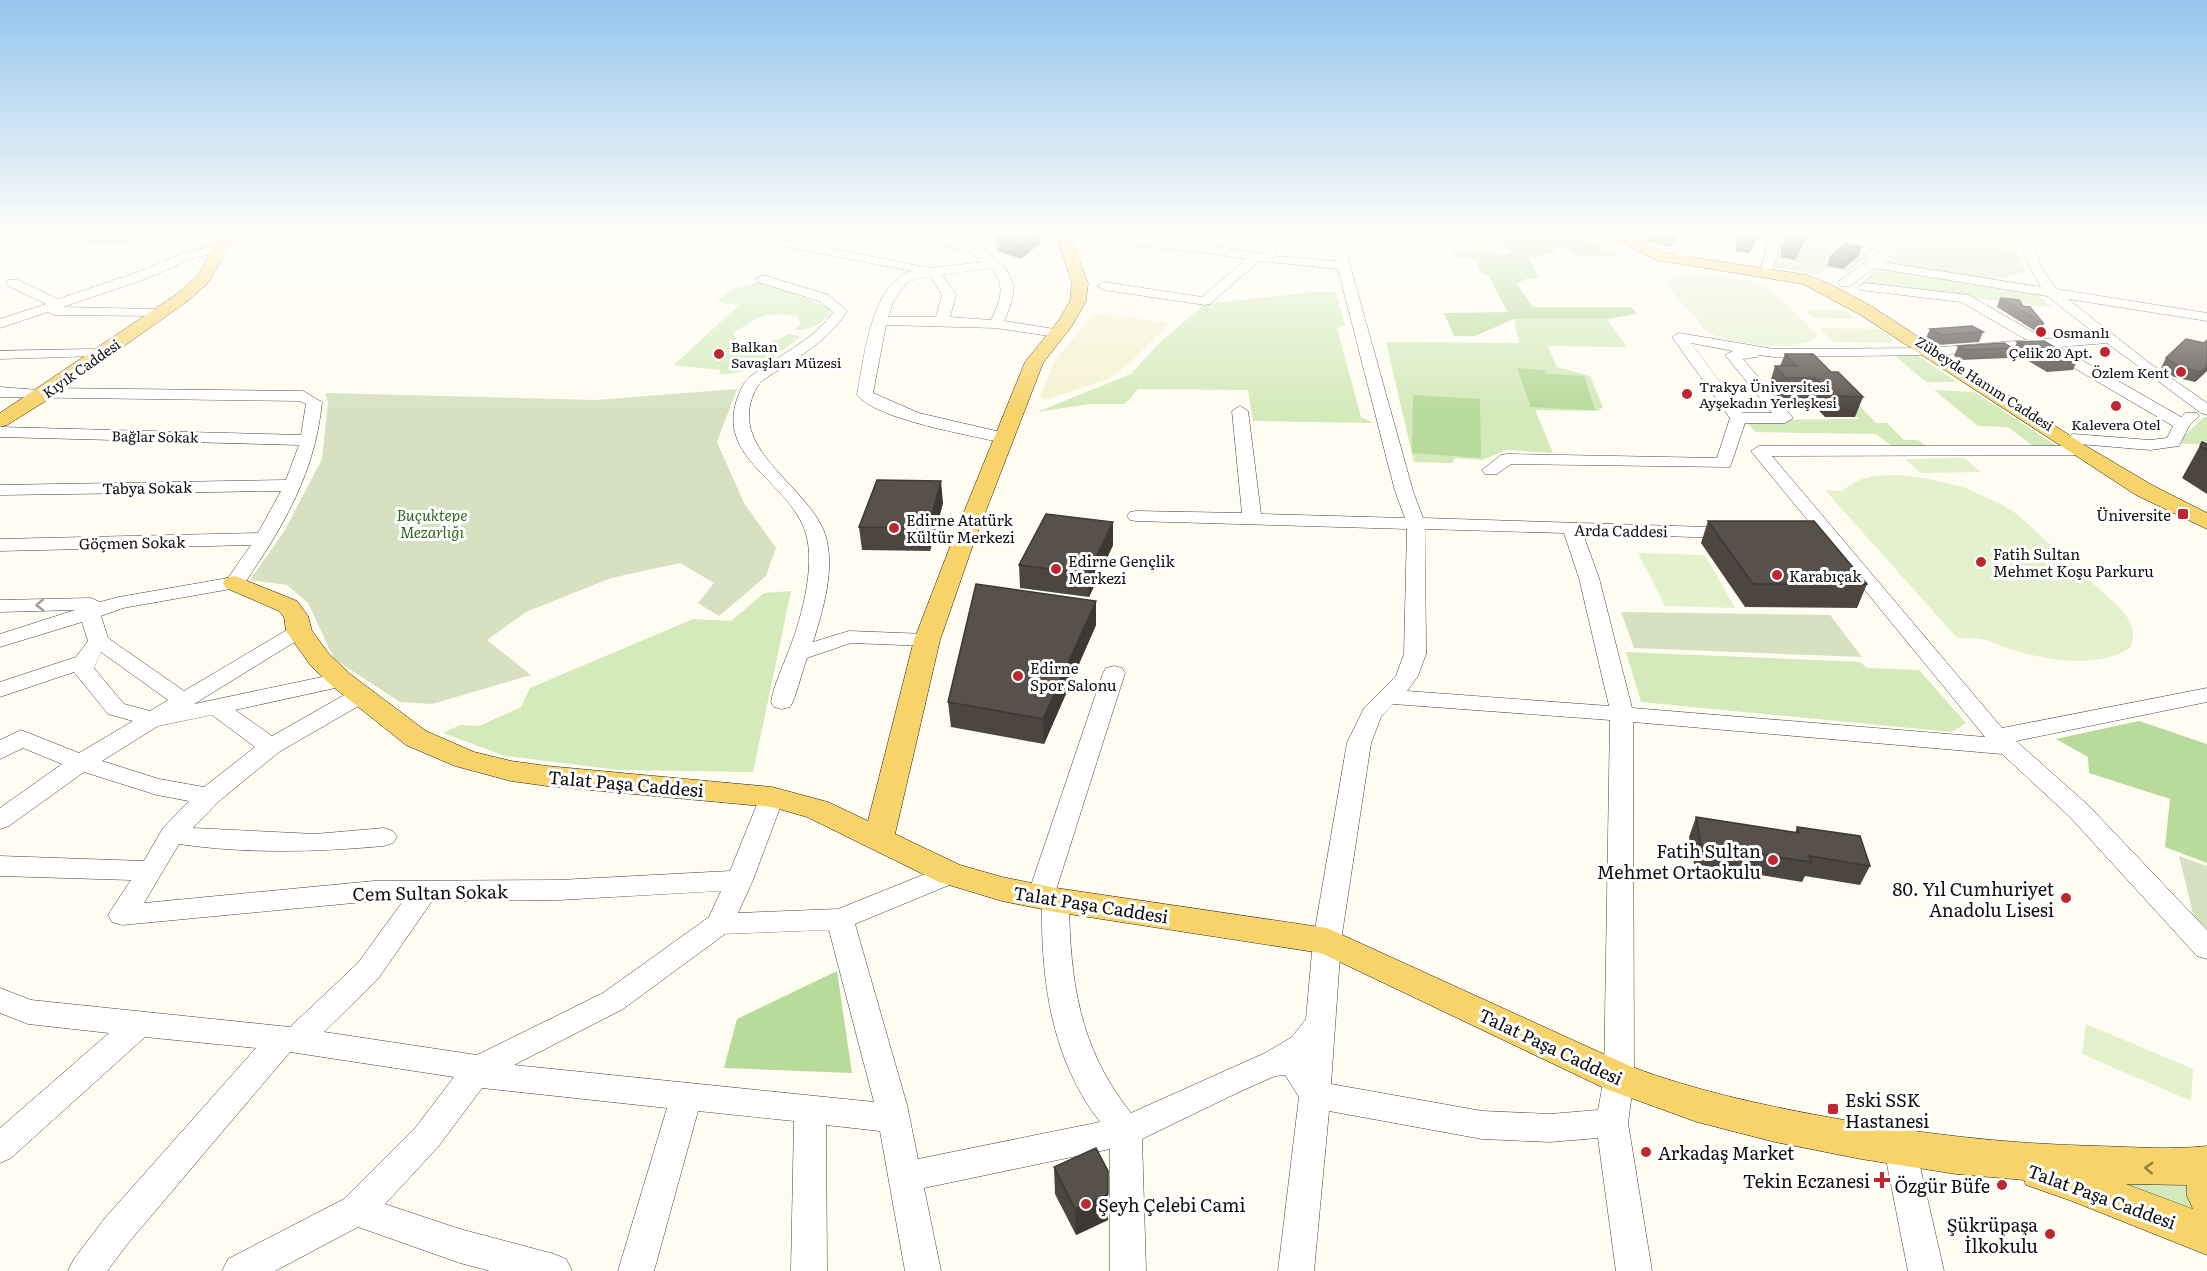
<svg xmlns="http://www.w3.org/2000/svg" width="2207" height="1271" font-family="Literata,serif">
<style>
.farmland{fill:#f5f1d1}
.green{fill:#d4eabb}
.forest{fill:#b8da9a}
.cemetery{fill:#d7e1c2}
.pitch{fill:#e5f1cd}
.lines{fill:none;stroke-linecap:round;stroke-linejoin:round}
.minor-casing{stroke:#424242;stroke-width:1}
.major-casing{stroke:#202020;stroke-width:1}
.minor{fill:#fff;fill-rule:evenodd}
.major{fill:#f7d369;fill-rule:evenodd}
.wall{fill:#4c4540}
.shaded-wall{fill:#3e3834}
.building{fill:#58504b;stroke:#3e3834;stroke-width:1.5}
.oneway{stroke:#9f9f9f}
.oneway2{stroke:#8f7b40}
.poi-dot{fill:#bf2730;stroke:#fff;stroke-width:2}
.labels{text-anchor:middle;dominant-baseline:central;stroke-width:6;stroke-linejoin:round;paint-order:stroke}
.far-poi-label{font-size:14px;fill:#0f0f0f;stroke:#fff;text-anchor:start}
.far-street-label{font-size:14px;fill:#0f0f0f;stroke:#fff}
.street-label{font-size:15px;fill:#0f0f0f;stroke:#fff}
.park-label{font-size:15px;font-style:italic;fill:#2f671f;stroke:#fff}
.poi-label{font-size:15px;fill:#0f0f0f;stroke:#fff;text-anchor:start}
.near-street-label{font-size:18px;fill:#0f0f0f;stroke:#fff}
.near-poi-label{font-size:18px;fill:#0f0f0f;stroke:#fff;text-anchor:end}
</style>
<rect width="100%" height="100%" fill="#fffcf1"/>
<polygon class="farmland" points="1094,313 1170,323 1128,365 1108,379 1048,399 1040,397 1054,362"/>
<g class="green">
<polygon points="1783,233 1797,233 1855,242 1853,249 1872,254 1848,271 1828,268 1817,274 1772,267"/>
<polygon points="1922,233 2008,233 2011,240 1993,239 1995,248 2017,252 2025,272 1992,280 1885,263"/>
<polygon points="1879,267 2033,292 2052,307 1857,285"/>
<path d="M761 281 827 307 830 311C825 324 808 331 794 330L801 324 797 316C768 311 756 317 733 334L739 343C756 344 774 344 788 334L801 336C775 356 754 375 719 374L721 370 674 365 739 305 716 302 735 288Z"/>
<polygon points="1314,292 1335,292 1345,325 1337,328 1361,417 1374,423 1253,421 1248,390 1138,389 1125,404 1090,404 1037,412 1131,374 1158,344 1205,304"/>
<polygon points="1514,319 1607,319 1627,347 1548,346 1557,367 1590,376 1603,407 1598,411 1535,410 1553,453 1506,450 1482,460 1455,458 1452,463 1414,462 1386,342 1519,343"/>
<polygon points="1894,355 1917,355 1957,382 1926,382"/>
<polygon points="1934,390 1974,392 2057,446 2033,446 2008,427 1978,426"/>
<polygon points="1844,404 1858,404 1876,423 1887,423 1904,440 1918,440 1927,447 1893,447 1876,434 1755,432 1745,420 1859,419"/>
<polygon points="2204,417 2207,417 2207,445 2177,443"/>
<polygon points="791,591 753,772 619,770 505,756 443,733 460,725 479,726 521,707 530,688 693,619 731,621 764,593"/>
<polygon points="1626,652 1860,662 1867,668 1919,670 1966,723 1952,732 1641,702"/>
<polygon points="2086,1175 2185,1181 2194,1211"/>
</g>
<g class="forest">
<polygon points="106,233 199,233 196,238 77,246 82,241"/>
<polygon points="1498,233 1561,234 1558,238 1577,241 1580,238 1618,256 1576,256 1566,247 1555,247 1556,253 1529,258 1539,278 1526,279 1517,284 1533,307 1631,307 1637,314 1607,319 1514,319 1475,336 1454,336 1444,313 1508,312 1488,275 1482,274 1475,258 1454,258 1452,250 1510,254"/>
<polygon points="1517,368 1544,370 1546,374 1584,376 1595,410 1531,407"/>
<polygon points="1413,395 1480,399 1481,458 1412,453"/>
<polygon points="2139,721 2207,744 2207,863 2165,847 2170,799 2089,773 2088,757 2056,739"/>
<polygon points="837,971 852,1073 724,1068 737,1019"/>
</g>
<g class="cemetery">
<polygon points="737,389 717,442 744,503 776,548 766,576 719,616 698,603 714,583 680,563 611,578 526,612 487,640 531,675 432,704 400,702 334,659 308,603 287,585 250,580 285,530 322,459 328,402 325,393 596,400"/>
<polygon points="1621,612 1830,615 1862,657 1634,648"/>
<polygon points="2179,856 2207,866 2207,936 2196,926"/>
</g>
<g class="pitch">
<path d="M1695 275 1743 279 1768 287 1818 336C1800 354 1729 344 1708 332L1664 283 1672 278Z"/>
<polygon points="1805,310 1846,310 1855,319 1814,318"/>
<polygon points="1819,328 1880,329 1895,343 1833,342"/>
<polygon points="1964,458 1981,472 1921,473 1905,459"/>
<path d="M1898 475 1924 478 1963 487 2003 505 2018 515 2120 608C2131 621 2137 631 2130 648 2099 668 2054 661 2020 652 2007 649 1994 641 1980 639 1973 637 1965 638 1957 638L1825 490 1843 491C1858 476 1878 475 1898 475Z"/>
<polygon points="1638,553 1705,555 1735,608 1665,606"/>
<polygon points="2086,1024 2193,1069 2191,1101 2082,1054"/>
</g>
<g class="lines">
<defs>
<g id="minor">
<polygon points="0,233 11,233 9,236 0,237"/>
<path d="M730 233H752L930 268 983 262 969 251 901 237 895 233H916L972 244 1000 233H1015L1013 236 982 249C1013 271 1022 283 1004 321L1061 330 1063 333 1061 336 1056 337 996 328 886 325 873 393 919 413 1009 434 1011 438 1009 442 1003 443C971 435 877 420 857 395 864 359 871 282 912 271L736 237ZM991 268C1007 285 1000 301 991 320L950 317 956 295 942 275ZM930 276 942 295 936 317H888L894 300 907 282Z"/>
<path d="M1031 233 1056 235 1058 233H1075L1208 245 1263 254 1272 233H1284L1275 256 1336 261 1329 233H1341L1413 491 1423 518 1739 528 1741 532 1739 536 1732 538 1583 534 1599 578 1632 708 1985 737 1751 451 1759 446H2085L2087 450 2079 455 1772 456 2002 728 2207 688V702L2016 741 2088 805 2207 930V959L2197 956 2070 817 2002 754 1633 722 1634 1078 1628 1123 1652 1271H1616L1598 1138 1550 1142 1482 1139 1329 1111 1314 1271H1278L1299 1097 1285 1075 1275 1076 1237 1093 1142 1139 1146 1271H1110V1149L924 1188 941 1271H905L880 1131 826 1125 827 1271H791L794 1121 698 1111 654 1271H618L667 1108 482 1088 438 1147 385 1204 460 1229 554 1254 566 1259 572 1271H490L460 1263 358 1227 275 1271H222L228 1259 344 1199 416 1127 454 1077 290 1052 129 1242 107 1271H68L74 1259 105 1218 256 1048 145 1037 11 1158 0 1163V1128L109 1033 28 1024 0 1013V988L31 1000 290 1027 358 963 403 901H374L122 925 112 922 108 915 131 880 0 876V856L144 861 163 828 189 801 157 795 84 772 9 826 0 829V808L62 764 23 748 0 759V740L21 730 79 753 133 721 108 714 74 672 0 697V682L76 657 88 641 82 622 0 647V634L75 610 0 612V600L91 598 100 602 119 597 228 578 251 545 0 551V539L258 533 281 491 0 495V485L286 480 299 445 0 437V427L301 435 306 404 300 401 0 397V387L39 390 45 388 303 391 322 402C315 474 283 527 242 587L123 608 101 616 108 638 184 691 292 627 299 625 306 627 309 631 306 635 194 704 341 673 349 675 352 680 349 685 235 710 272 736 353 690 361 688 369 690 372 695 369 700 279 752 218 802 193 828 315 834 384 828 393 831 397 837 393 843 384 846C316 852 247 854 179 844L144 903 374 881 559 880 730 871 760 797 763 791 772 789 781 791 784 797 753 880 738 913 838 909 950 864 959 867 963 874 959 881 855 924 907 1105 918 1159 1100 1122C1052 1060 1041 982 1042 906L1031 904 1027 897 1103 673 1106 668 1114 666 1122 668 1125 673 1056 890 1066 893 1069 900C1070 981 1079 1048 1131 1113L1265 1053 1292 1037 1306 1019 1313 941 1347 743 1364 708 1396 676 1404 654 1407 529 1136 521 1130 520 1127 516 1130 512 1136 511 1242 513 1232 411 1240 406 1248 411 1261 514 1405 518 1395 491 1338 269 1259 261 1210 304 1205 305 1104 290 1097 286 1104 282 1202 297 1246 259 1208 253 1070 239V245L1066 246ZM1425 529 1564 533 1579 578 1609 706 1407 691 1418 676 1426 654ZM101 652 168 700 150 711 124 704 94 668ZM1393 704 1610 720 1604 1078 1598 1110 1550 1114 1482 1111 1331 1084 1341 941 1371 743 1381 717ZM212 715 255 747 204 787 159 779 102 761 158 726ZM721 891 709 917 603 993 477 1055 324 1032 378 979 432 901 559 900ZM829 930 874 1102 514 1065 623 1009 725 934Z"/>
<polygon points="1692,233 1704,233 1685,259 1677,259 1675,256"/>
<polygon points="1771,233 1783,233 1773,269 1767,273 1761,269"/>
<path d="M1796 233H1821L1889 244 1902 233H1915L1883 262 2041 287 2031 270 2016 233H2028L2043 270 2056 289 2207 313V321L2068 299 2148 362 2207 403V415L2201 413 2107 343 2059 347 2181 417 2185 413H2197L2199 416 2189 426 2179 446 2150 450 2067 443 2065 439 2073 434 2150 440 2167 438 2173 426 2040 348 1935 355 1774 357 1759 355 1757 357 1743 359 1793 418 1785 423H1745L1730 467 1511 464 1497 474H1485L1482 470 1501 455 1507 454 1717 458 1730 418 1672 337 1679 333 1774 349 1930 348 2027 340 1961 302 1860 290 1858 287 1865 283 1969 295 2045 339 2097 335 2047 296 1875 268 1850 286H1840L1838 283 1840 280 1882 250 1802 237ZM1691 343 1733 351 1725 355 1772 413H1743Z"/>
<polygon points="211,247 217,251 215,254 196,257 145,279 63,307 153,309 160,313 158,316 54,315 48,312 0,328 0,319 46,304 8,286 6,283 8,280 18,280 58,299 135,273 189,251"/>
<path d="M763 275 829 295 847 311C832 335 810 350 786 366 778 371 762 378 757 387 723 449 807 483 825 534 836 567 823 610 813 642L849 631 927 634 934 636 938 640 934 644 927 646 851 643 807 658C802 671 796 698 790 707L782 709 774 707 771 702C774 685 781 671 787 655 800 624 816 568 806 534 789 477 707 458 742 387 747 377 757 372 766 366 789 350 817 336 833 312L819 301 758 282 756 279Z"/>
<polygon points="92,349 97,350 99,353 97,356 0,359 0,351"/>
<polygon points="1900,1134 1911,1139 1916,1149 1944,1271 1908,1271 1884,1149 1889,1139"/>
</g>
<g id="major">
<polygon points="222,233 236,233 209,282 189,300 52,397 7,425 0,427 0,413 177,294 197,276"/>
<path d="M1055 233H1069L1088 283 1086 301 1072 326 1043 363 975 539 940 640 895 834 960 865 1002 877 1056 888 1327 928 1632 1067C1694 1090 1757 1104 1822 1116 1914 1133 2004 1144 2098 1146 2135 1147 2170 1150 2207 1146V1255L2069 1200 2026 1185 2024 1180 1956 1174 1861 1159 1775 1142 1697 1122 1606 1089 1321 953 1056 912 1002 901 939 882 807 817 772 807 547 786 511 781 455 766 406 745 332 686 311 666 286 631 284 617 279 611 226 588 223 583 226 578 235 576 297 601 308 616 312 631 329 654 350 674 426 731 474 752 511 761 547 766 772 787 828 802 868 821 914 640 953 539 1025 362 1059 320 1070 301 1072 283ZM2126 1184 2187 1185V1196L2193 1209Z"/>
<polygon points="1604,233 1622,233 1665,253 1807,275 1832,285 1871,306 2086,446 2152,485 2207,513 2207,529 2136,495 1859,314 1803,284 1656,260"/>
</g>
</defs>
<use href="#minor" class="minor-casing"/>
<use href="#major" class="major-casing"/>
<use href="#minor" class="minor"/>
<use href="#major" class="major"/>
</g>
<g class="wall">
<polygon points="765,233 788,233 783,236"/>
<polygon points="1003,233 1040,233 1040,243 1021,259 997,251 996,238"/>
<polygon points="1648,233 1680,233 1670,247 1646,241"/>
<polygon points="1761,233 1749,253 1735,251 1737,242"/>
<polygon points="1877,233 1893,233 1889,235"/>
<polygon points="1803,245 1795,260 1780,257 1782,249"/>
<polygon points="1862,246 1859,255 1843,269 1827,266 1830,257"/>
<polygon points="2000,298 2023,306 2044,324 2040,334 1997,307"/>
<polygon points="1930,329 1983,332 1979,342 1937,345 1926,338"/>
<polygon points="2017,342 2077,361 2073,370 2047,372 2013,352"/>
<polygon points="2204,343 2207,371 2195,382 2174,377 2161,368 2166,358"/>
<polygon points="1958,346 2012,348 2008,358 1961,360 1954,356"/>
<polygon points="1785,354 1831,372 1863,397 1855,417 1825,417 1808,399 1779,398 1769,386 1775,366 1780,366"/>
<polygon points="2202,442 2207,444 2207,494 2182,478"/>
<polygon points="943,503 930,551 862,550 859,527"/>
<polygon points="1708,521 1867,584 1857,608 1745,607 1701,543"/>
<polygon points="1113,522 1113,545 1089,597 1020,588 1019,565"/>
<polygon points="1096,625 1044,744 951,727 948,702"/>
<polygon points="1696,817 1795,833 1797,827 1870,866 1860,885 1805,876 1802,882 1694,864 1689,837"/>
<polygon points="1054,1167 1108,1220 1076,1235 1055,1194"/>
</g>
<g class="shaded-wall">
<polygon points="1037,233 1040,233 1040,243 1021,259 1021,246"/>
<polygon points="1675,233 1680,233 1670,247 1673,235"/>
<polygon points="1758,233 1761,233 1749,253 1751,245"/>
<polygon points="1806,236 1803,245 1795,260 1798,251"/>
<polygon points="1862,246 1859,255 1843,269 1846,261"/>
<polygon points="2207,366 2207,371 2195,382 2200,372"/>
<polygon points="941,481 943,503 930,551 928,528"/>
<polygon points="1113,522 1113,545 1089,597 1088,574"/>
<polygon points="1096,601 1096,625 1044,744 1043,719"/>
<polygon points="1108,1194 1108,1220 1076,1235 1075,1209"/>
</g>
<g class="building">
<polygon points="1003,233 1037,233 1021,246 996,238"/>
<polygon points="1659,233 1675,233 1673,235"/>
<polygon points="1742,233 1758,233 1751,245 1737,242"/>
<polygon points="1791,234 1806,236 1798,251 1782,249"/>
<polygon points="1847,243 1862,246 1846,261 1830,257"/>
<polygon points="2000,298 2019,300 2023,306 2030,307 2044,324"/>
<polygon points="1972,326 1983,332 1941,335 1930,329"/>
<polygon points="2186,339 2204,343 2207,340 2207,366 2200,372 2179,367 2166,358"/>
<polygon points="2044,341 2077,361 2051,362 2017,342"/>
<polygon points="2004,343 2012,348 1965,350 1958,346"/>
<polygon points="1785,354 1813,354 1831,372 1838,372 1863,397 1832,396 1815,378 1786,378 1775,366 1797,366"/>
<polygon points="2202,442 2207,444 2207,450 2200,446"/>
<polygon points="877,480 941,481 928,528 859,527"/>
<polygon points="1046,514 1113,522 1088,574 1019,565"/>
<polygon points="1708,521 1814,521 1867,584 1753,584"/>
<polygon points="976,584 1096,601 1043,719 948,702"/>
<polygon points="1696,817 1799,833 1797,827 1860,836 1870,866 1809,856 1811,862 1701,845"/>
<polygon points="1096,1148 1108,1171 1108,1194 1075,1209 1054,1167"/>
</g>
<defs><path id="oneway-chevron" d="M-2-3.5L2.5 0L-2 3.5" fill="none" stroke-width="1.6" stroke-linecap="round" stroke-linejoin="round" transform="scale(1.5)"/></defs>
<use class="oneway" href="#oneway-chevron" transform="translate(40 605) rotate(179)"/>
<use class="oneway2" href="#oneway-chevron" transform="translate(2149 1168) rotate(-178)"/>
<linearGradient id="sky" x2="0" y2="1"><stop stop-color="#94c5ee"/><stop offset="0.57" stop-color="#fffef9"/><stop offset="1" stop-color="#fffef9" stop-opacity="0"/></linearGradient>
<rect width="2207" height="411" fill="url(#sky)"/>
<g class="poi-dot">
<circle cx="2041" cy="332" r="6"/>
<circle cx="2105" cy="352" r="6"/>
<circle cx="719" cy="354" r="6"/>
<circle cx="2181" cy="372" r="6"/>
<circle cx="1687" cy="394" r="6"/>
<circle cx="2116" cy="406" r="6"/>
<rect x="2177" y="508" width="12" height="12" rx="3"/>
<circle cx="894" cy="528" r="6"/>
<circle cx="1981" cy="562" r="6"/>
<circle cx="1056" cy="569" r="6"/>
<circle cx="1777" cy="575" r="6"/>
<circle cx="1018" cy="676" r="6"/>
<circle cx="1773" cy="860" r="6"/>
<circle cx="2066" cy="898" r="6"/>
<rect x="1827" y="1103" width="12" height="12" rx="3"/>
<circle cx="1646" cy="1152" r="6"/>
<path d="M1879 1171h6v6h6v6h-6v6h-6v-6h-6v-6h6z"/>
<circle cx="2002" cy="1185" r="6"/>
<circle cx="1086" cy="1204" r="6"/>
<circle cx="2050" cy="1234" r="6"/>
</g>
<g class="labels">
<g class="far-poi-label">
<text x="2053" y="332">Osmanlı</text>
<text x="731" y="346">Balkan<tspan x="731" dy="16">Savaşları Müzesi</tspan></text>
<text x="2093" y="352" text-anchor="end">Çelik 20 Apt.</text>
<text x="2169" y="372" text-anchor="end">Özlem Kent</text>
<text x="1699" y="386">Trakya Üniversitesi<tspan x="1699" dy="16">Ayşekadın Yerleşkesi</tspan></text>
<text x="2116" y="424" text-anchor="middle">Kalevera Otel</text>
</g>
<g class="far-street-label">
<text transform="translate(81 368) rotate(-35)">Kıyık Caddesi</text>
<text transform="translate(1985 383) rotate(33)">Zübeyde Hanım Caddesi</text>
<text transform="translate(155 436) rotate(1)">Bağlar Sokak</text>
</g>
<g class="street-label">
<text transform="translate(147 487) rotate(-1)">Tabya Sokak</text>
<text transform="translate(1621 530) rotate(1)">Arda Caddesi</text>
<text transform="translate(132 542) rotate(-1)">Göçmen Sokak</text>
</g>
<g class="park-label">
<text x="432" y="514">Buçuktepe<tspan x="432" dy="17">Mezarlığı</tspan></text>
</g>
<g class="poi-label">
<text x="2171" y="514" text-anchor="end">Üniversite</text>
<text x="906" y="519">Edirne Atatürk<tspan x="906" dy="17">Kültür Merkezi</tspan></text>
<text x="1993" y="553">Fatih Sultan<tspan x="1993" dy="17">Mehmet Koşu Parkuru</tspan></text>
<text x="1068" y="560">Edirne Gençlik<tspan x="1068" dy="17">Merkezi</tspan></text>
<text x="1789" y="575">Karabıçak</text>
<text x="1030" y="667">Edirne<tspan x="1030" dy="17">Spor Salonu</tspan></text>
</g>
<g class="near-street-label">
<text transform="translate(626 783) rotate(5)">Talat Paşa Caddesi</text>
<text transform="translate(430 892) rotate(-1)">Cem Sultan Sokak</text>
<text transform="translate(1091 904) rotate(9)">Talat Paşa Caddesi</text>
<text transform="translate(1551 1046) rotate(25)">Talat Paşa Caddesi</text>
<text transform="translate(2102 1196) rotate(20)">Talat Paşa Caddesi</text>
</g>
<g class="near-poi-label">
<text x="1761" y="850">Fatih Sultan<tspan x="1761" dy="21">Mehmet Ortaokulu</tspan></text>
<text x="2054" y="888">80. Yıl Cumhuriyet<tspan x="2054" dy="21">Anadolu Lisesi</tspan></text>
<text x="1845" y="1099" text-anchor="start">Eski SSK<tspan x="1845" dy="21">Hastanesi</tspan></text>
<text x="1658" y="1152" text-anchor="start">Arkadaş Market</text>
<text x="1870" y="1180">Tekin Eczanesi</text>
<text x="1990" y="1185">Özgür Büfe</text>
<text x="1098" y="1204" text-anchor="start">Şeyh Çelebi Cami</text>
<text x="2038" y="1224">Şükrüpaşa<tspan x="2038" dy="21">İlkokulu</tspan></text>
</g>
</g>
</svg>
